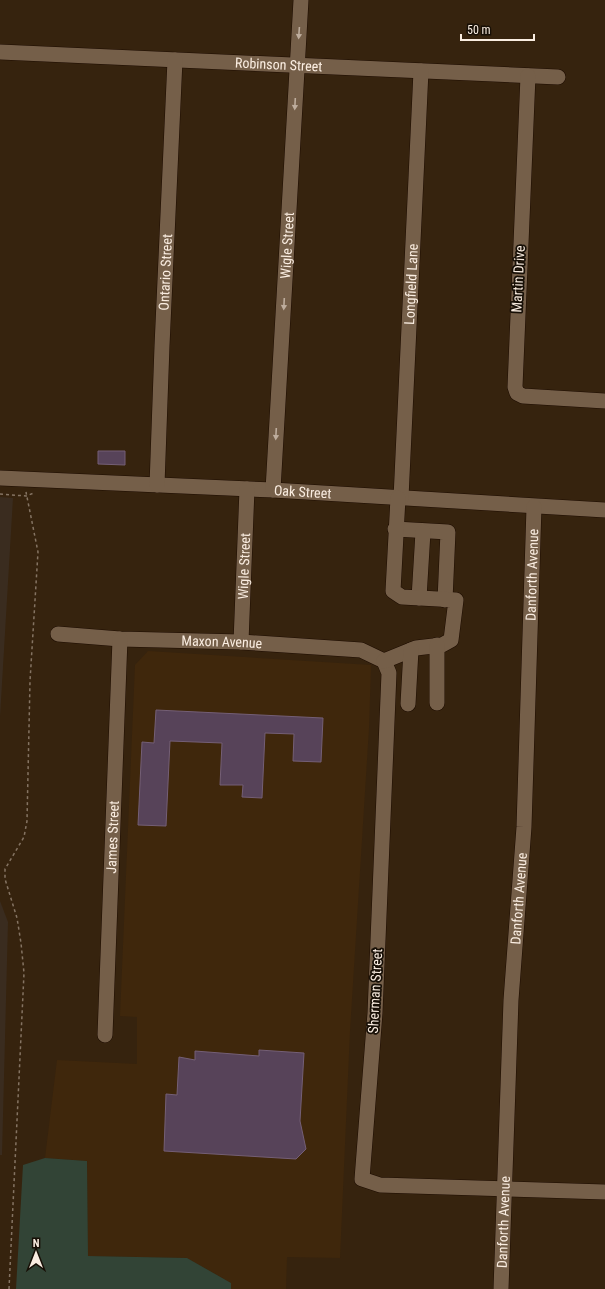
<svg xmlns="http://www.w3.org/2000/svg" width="605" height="1289" font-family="'Roboto Condensed',sans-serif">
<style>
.industrial{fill:#3a2c1f}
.built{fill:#3f270c}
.green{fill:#324436}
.building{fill:#574359;stroke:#745f76}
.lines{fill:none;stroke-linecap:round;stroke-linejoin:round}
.minor-casing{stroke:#1d0c00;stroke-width:16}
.path{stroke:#857463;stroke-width:1.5;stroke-dasharray:3 3;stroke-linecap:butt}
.minor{stroke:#755f49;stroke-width:15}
.oneway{fill:#bead9d}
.labels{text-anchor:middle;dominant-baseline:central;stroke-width:3.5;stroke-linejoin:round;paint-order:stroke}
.street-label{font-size:14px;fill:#faede1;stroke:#170f06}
</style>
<rect width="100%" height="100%" fill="#36230e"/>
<g class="industrial">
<polygon points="0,497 13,498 0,717"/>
<polygon points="0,901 8,922 2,1155 0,1155"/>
</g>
<polygon class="built" points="148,651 371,665 369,728 350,1031 340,1258 287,1257 286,1289 231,1289 231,1283 187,1258 88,1256 87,1161 45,1158 57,1060 137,1064 137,1017 120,1016 135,665"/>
<polygon class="green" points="45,1158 87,1161 88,1256 187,1258 231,1283 231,1289 16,1289 23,1165"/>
<g class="building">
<polygon points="98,451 125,451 125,465 98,464"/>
<polygon points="156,710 323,718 321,762 293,761 294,734 265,733 262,798 242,797 243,785 220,785 222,743 170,741 166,826 138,825 142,742 154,743"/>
<polygon points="259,1050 304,1053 300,1121 306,1149 296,1159 164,1151 166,1094 177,1095 179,1057 195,1060 195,1051 259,1056"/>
</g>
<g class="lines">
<defs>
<g id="minor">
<path id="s1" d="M0 52 558 77"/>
<polyline points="528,76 515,387 517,393 523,396 605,401"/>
<path id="s2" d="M0 478 273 490 605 510"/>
<path id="s3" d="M157 485 162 346 175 60"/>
<path id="s4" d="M273 490 301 0"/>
<path id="s5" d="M401 498 421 71"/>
<polyline points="395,529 448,532 445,600"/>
<polyline points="419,598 423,532"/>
<path id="s6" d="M58 634 120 639 241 642 361 650 384 661"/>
<path id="s7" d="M241 642 247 489"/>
<polyline points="384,661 389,673 375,1013 362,1179 380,1185 605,1192"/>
<polyline points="384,661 416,648 442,645 451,640 456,600 402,597 393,591 398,498"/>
<polyline points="437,703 437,645"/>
<polyline points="408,704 411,650"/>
<path id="s8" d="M105 1035 120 639"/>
<path id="s9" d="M501 1289 511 1000 524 827 534 507"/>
</g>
</defs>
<use href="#minor" class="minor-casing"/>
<g class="path">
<polyline points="0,494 26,496 34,493"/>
<polyline points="9,1289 24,973 21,943 17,918 5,879 5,869 24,837 27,821 30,681 38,552 26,492"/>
</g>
<use href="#minor" class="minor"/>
</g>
<defs><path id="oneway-solid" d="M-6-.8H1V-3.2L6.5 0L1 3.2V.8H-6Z"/></defs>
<g class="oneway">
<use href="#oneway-solid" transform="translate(299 33) rotate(94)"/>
<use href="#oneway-solid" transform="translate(295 104) rotate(93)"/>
<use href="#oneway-solid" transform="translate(284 304) rotate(93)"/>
<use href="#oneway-solid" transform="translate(276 434) rotate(93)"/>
</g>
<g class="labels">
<g class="street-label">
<text stroke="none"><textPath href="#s1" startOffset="279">Robinson Street</textPath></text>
<text stroke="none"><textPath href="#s4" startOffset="245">Wigle Street</textPath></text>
<text stroke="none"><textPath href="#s3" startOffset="213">Ontario Street</textPath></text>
<text transform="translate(518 279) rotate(-87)">Martin Drive</text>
<text stroke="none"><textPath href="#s5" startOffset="214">Longfield Lane</textPath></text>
<text stroke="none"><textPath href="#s2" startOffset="303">Oak Street</textPath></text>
<text stroke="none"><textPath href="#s7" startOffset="76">Wigle Street</textPath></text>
<text stroke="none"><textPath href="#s9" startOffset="715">Danforth Avenue</textPath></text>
<text stroke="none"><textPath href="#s6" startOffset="164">Maxon Avenue</textPath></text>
<text stroke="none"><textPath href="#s8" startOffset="198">James Street</textPath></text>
<text stroke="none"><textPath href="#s9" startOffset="391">Danforth Avenue</textPath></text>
<text transform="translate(375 991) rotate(-87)">Sherman Street</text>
<text stroke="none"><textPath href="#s9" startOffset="67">Danforth Avenue</textPath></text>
</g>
</g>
<g transform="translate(36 1253)" stroke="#170f06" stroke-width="3" paint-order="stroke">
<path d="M0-3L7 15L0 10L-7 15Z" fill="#faede1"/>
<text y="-6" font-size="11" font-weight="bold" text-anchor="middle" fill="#faede1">N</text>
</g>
<path d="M461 34v6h73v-6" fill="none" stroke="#faede1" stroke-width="2"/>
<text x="467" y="34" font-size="12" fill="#faede1" stroke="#170f06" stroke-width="3" paint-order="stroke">50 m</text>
</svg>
